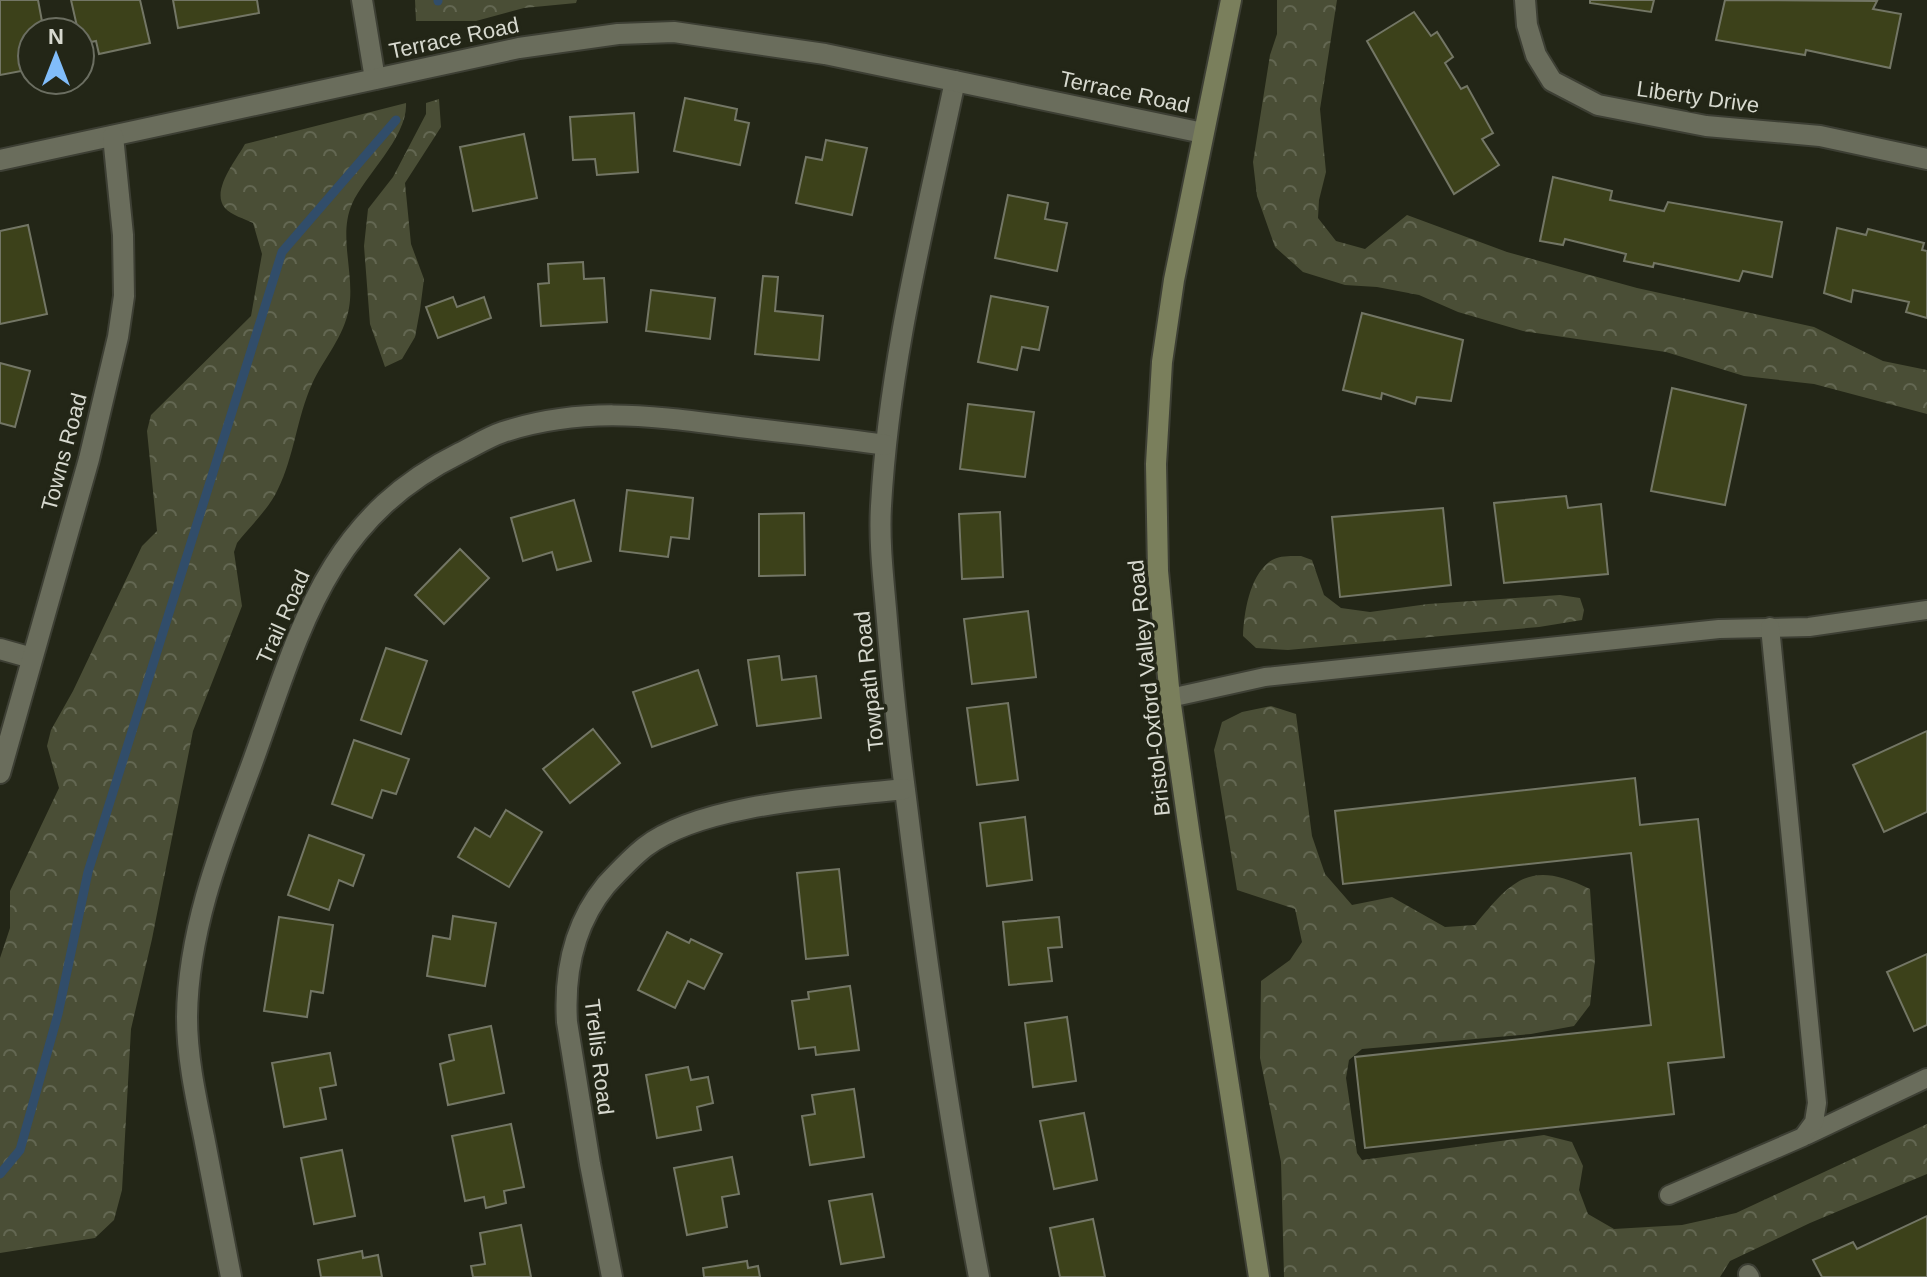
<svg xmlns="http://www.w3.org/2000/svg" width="1927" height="1277" font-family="Helvetica,sans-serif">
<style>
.forest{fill:url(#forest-crowns)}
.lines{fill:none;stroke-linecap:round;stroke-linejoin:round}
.stream{stroke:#314d6a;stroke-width:9}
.building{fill:#3c411a;stroke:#737665;stroke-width:2}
.service-casing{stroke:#3d3f34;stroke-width:22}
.minor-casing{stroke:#3d3f34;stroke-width:24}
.secondary-casing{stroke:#3d3f34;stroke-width:24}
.service{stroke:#6a6d5c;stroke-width:18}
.minor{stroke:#6a6d5c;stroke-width:20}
.secondary{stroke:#7a7f5c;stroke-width:20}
.labels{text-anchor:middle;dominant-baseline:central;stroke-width:7;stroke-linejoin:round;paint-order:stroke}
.street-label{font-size:22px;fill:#d7d9cf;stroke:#232617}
</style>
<defs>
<pattern id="forest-crowns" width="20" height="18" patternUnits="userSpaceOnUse" patternTransform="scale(2)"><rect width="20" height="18" fill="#4a4e36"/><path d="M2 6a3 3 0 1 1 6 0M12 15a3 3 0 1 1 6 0" fill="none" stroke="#636752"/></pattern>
</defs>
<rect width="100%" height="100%" fill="#232617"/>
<g class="forest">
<polygon points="415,0 577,0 576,3 524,8 476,21 416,21"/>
<polygon points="1277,0 1337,0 1320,109 1326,172 1319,200 1318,218 1336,241 1365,249 1407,215 1507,252 1637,288 1814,327 1883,361 1927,370 1927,414 1814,384 1744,376 1666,352 1523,331 1458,312 1419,295 1377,287 1345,285 1303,272 1275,247 1257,196 1253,162 1270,55 1277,34"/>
<polygon points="439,99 441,127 405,183 411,244 424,279 420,310 415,337 402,359 385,367 370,324 364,246 368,209 393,177 426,114 426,103"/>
<path d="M406 103C408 137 365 175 352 204 338 236 355 274 349 308 344 337 324 358 312 384 297 417 294 457 278 489 269 509 250 526 237 543L234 552 242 606 193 731 152 939 131 1029 122 1190 114 1220 95 1238 0 1253V958L10 928V891L59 788 47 746 51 730 73 691 142 546 157 531 147 431 151 415 251 316 262 254 253 223C245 219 231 215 225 208 210 191 237 159 245 144Z"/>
<path d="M1301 556 1312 560 1324 595 1341 608 1370 612 1428 604 1560 595 1580 598 1584 610 1582 620 1539 627 1288 650 1256 648 1243 636C1244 613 1249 578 1269 562 1278 555 1291 556 1301 556Z"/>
<path d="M1271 706 1296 714 1312 836 1325 874 1352 905 1392 897 1445 927 1475 925C1513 878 1531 860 1590 889L1595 960 1590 1005 1574 1026 1531 1034 1362 1049 1349 1060 1346 1078 1357 1153 1362 1160 1544 1135 1572 1142 1583 1166 1579 1190 1588 1214 1614 1229 1682 1225 1736 1213 1927 1124V1174L1810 1223 1730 1261 1720 1277H1284L1281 1162 1260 1058 1261 981 1290 960 1302 942 1295 909 1237 890 1214 750 1222 722 1242 712Z"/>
</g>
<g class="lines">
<g class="stream">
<polyline points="438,1 438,0"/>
<polyline points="0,1174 20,1150 58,1014 88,872 282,252 396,120"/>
</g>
</g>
<g class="building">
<polygon points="0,0 38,0 44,32 32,32 32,69 0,75"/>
<polygon points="71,0 140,0 150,43 99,54 96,41 81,44"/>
<polygon points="173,0 257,0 259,13 178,28"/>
<polygon points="1590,0 1654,0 1651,12 1590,3"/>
<polygon points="1725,0 1877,1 1873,9 1901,14 1890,68 1806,50 1805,55 1716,40"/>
<polygon points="1414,12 1431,36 1437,32 1453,57 1445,63 1461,89 1467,86 1493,133 1482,139 1499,165 1454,194 1367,41"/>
<polygon points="685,98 737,109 735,120 749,123 740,165 674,151"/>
<polygon points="634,113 638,172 597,175 595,159 573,160 570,117"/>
<polygon points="524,134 537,198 473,211 460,147"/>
<polygon points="826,140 867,148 852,215 796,203 806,157 822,160"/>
<polygon points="1553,177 1612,191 1610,200 1664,211 1668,202 1782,222 1772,277 1743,271 1739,281 1654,263 1653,267 1624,261 1626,254 1565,239 1563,245 1540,241"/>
<polygon points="1008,195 1048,203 1045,219 1067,223 1057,271 995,258"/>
<polygon points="28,225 47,314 0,324 0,231"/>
<polygon points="1837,228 1866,235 1868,229 1924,243 1922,250 1927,251 1927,318 1906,312 1909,302 1853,290 1851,302 1824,293"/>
<polygon points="583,262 584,279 604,278 607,322 541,326 538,284 549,283 548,264"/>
<polygon points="763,276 778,277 775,311 823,316 819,360 755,354"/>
<polygon points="651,290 715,298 710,339 646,331"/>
<polygon points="991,296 1048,307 1039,350 1022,347 1017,370 978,362"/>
<polygon points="453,297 457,307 484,297 491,318 438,338 426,307"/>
<polygon points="1362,313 1463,340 1451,401 1417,397 1415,404 1382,393 1381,399 1343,390"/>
<polygon points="0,363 30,371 15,427 0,423"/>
<polygon points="1672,388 1746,405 1725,505 1651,491"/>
<polygon points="968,404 1034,412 1025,477 960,469"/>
<polygon points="627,490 693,498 689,539 671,537 668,557 620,551"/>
<polygon points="1566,496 1568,508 1601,504 1608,574 1504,583 1494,503"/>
<polygon points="574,500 591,561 557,570 552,552 523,561 511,518"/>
<polygon points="1443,508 1451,585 1340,597 1332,517"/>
<polygon points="1000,512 1003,577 962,579 959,514"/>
<polygon points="804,513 805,575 759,576 759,514"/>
<polygon points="460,549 489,578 444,624 415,595"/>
<polygon points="1028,611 1036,677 972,684 964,619"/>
<polygon points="386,648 427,661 401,734 361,720"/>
<polygon points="779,656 782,680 816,676 821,718 757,726 748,660"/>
<polygon points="698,670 717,725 652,747 633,692"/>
<polygon points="1008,703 1018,780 977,785 967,708"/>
<polygon points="593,729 620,763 570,803 543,769"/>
<polygon points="1927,731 1927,812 1884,832 1853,765"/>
<polygon points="354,740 409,759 396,794 382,790 372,818 332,804"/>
<polygon points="1635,778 1640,825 1698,819 1724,1057 1668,1063 1674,1114 1365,1148 1355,1057 1651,1025 1631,853 1343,884 1335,811"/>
<polygon points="506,810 542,832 509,887 458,857 475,828 490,837"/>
<polygon points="1025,817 1032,880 987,886 980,823"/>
<polygon points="309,835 364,855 353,886 339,880 329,910 288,895"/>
<polygon points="839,869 848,955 806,959 797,873"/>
<polygon points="453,916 496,923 485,986 427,976 433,936 450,939"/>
<polygon points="279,917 333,925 323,993 311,991 307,1017 264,1011"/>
<polygon points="1059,917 1062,947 1048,948 1052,981 1009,985 1003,922"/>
<polygon points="667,932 689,943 691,939 722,954 704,989 688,981 675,1008 638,990"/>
<polygon points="1927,954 1927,1025 1914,1031 1887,972"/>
<polygon points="850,986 859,1050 816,1055 815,1047 799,1049 792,1001 809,999 808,992"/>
<polygon points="1067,1017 1076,1081 1033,1087 1025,1023"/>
<polygon points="491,1026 504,1093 448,1105 440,1064 454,1060 449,1035"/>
<polygon points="330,1053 336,1085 320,1088 326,1119 284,1127 272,1063"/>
<polygon points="688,1067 691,1080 708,1077 713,1103 697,1107 701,1130 657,1138 646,1075"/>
<polygon points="854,1089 864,1157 810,1165 802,1116 815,1114 812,1095"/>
<polygon points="1084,1113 1097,1180 1054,1189 1040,1121"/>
<polygon points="511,1124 524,1187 504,1191 506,1203 486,1208 484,1197 465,1201 452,1136"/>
<polygon points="342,1150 355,1216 314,1224 301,1158"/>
<polygon points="732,1157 739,1194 722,1197 727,1227 687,1235 674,1168"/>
<polygon points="872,1194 884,1257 841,1264 829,1201"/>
<polygon points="1927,1216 1927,1277 1822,1277 1813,1260 1853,1242 1857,1249"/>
<polygon points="1093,1219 1105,1277 1060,1277 1050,1228"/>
<polygon points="521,1225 531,1277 473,1277 471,1266 485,1264 480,1233"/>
<polygon points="362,1251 363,1258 378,1255 382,1277 321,1277 318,1260"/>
<polygon points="747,1261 748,1268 758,1266 760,1277 704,1277 703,1268"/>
</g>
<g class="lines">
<defs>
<g id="service">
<polyline points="1170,698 1265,677 1719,629 1809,627 1927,610"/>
<polyline points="1807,1135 1927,1078"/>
<polyline points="1669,1195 1803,1137 1814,1122 1817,1103 1770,627"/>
<polyline points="1748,1274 1750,1277"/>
</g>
<g id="minor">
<polyline points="362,0 375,79"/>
<polyline points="1525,0 1527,25 1536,55 1552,81 1598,105 1706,126 1820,136 1927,159"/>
<path d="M955 81C925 222 889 361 881 506 879 540 883 575 886 609 891 669 897 730 905 790 925 953 948 1116 979 1277"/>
<polyline points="0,160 519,48 618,34 674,32 825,54 1203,133"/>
<polyline points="0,649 32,658"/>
<polyline points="0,773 89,459 118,337 124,296 123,235 113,136"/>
<path d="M231 1277C222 1230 213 1184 204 1137 196 1098 187 1058 187 1017 188 930 220 849 250 769 299 636 322 521 460 453 474 446 488 437 503 432 581 407 645 415 724 425 778 432 831 437 885 445"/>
<path d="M612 1277 590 1164 567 1022C564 972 574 924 606 885 618 872 631 858 645 847 702 803 833 797 904 789"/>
</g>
<polyline id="secondary" points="1231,0 1174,280 1162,362 1156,464 1158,571 1170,698 1190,837 1259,1277"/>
</defs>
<use href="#service" class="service-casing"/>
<use href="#minor" class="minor-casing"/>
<use href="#secondary" class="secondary-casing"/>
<use href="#service" class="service"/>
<use href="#minor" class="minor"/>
<use href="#secondary" class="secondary"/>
</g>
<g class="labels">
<g class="street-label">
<text transform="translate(454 38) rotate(-12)">Terrace Road</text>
<text transform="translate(1125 92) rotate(12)">Terrace Road</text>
<text transform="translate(1698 97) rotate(8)">Liberty Drive</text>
<text transform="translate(64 452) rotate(-75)">Towns Road</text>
<text transform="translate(283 617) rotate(-66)">Trail Road</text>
<text transform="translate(869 681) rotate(-96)">Towpath Road</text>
<text transform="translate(1149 688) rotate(-96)">Bristol-Oxford Valley Road</text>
<text transform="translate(599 1057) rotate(83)">Trellis Road</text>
</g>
</g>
<g transform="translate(56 56)"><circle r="38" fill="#232617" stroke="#6b6e61" stroke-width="2"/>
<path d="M0-6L14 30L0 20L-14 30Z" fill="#81bdfa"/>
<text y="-12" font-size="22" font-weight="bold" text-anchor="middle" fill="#d7d9cf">N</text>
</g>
</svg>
